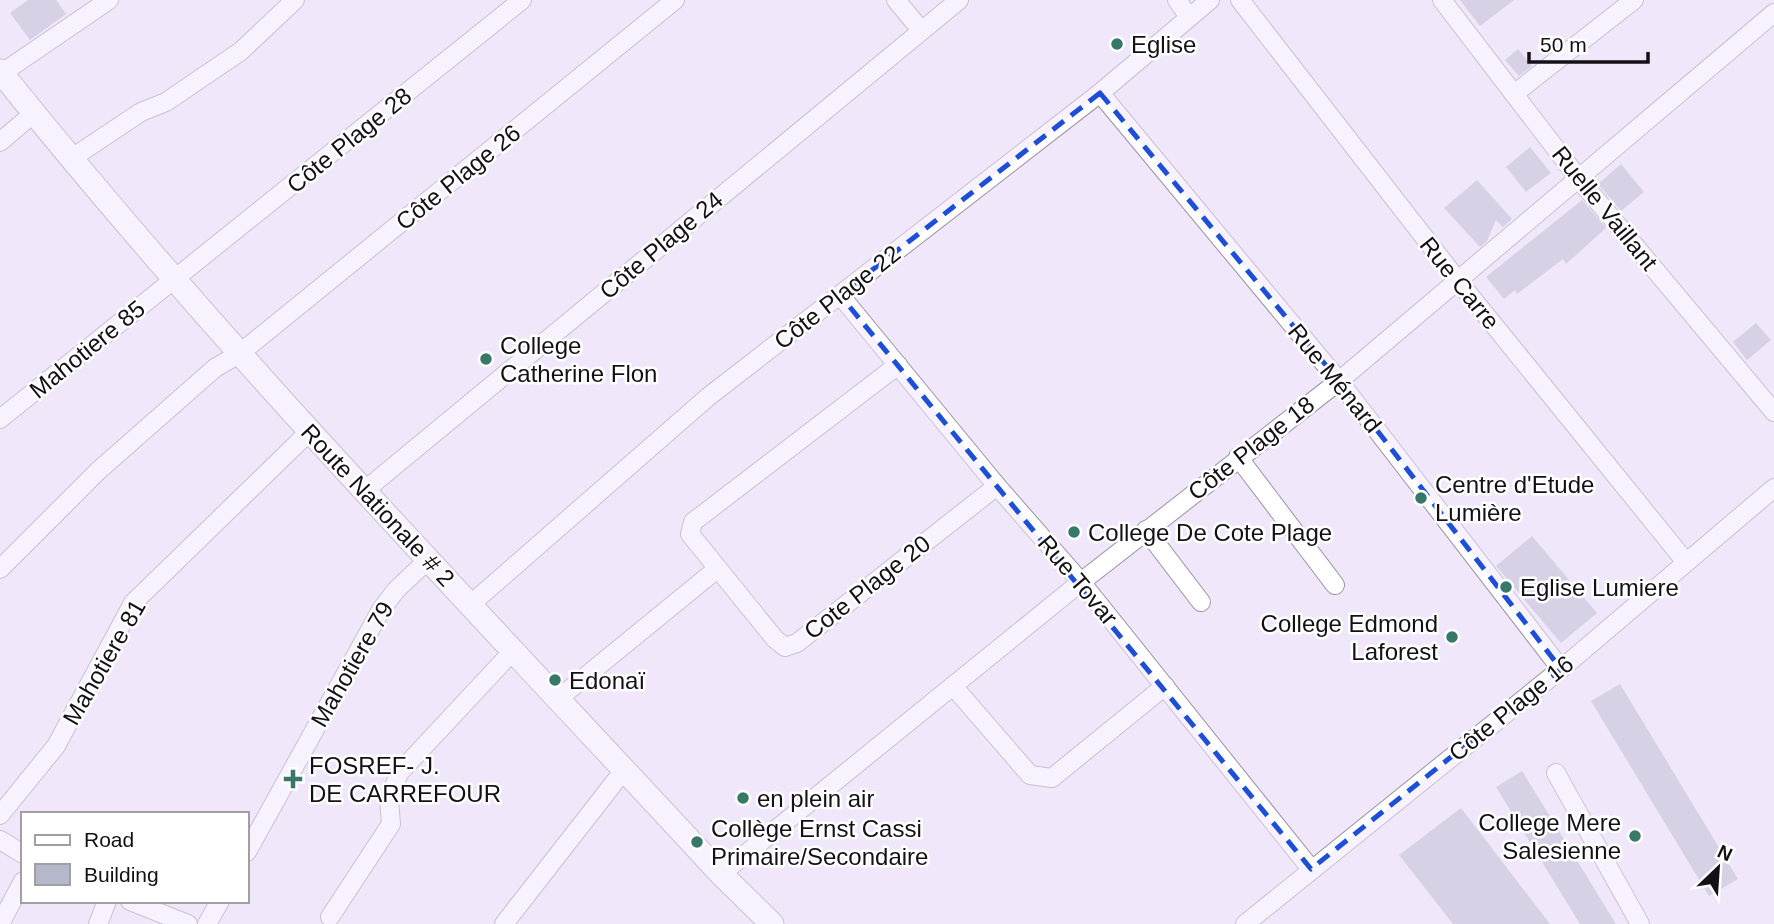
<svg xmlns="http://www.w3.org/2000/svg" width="1774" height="924" font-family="Arial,sans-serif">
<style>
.building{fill:#b5b7ca}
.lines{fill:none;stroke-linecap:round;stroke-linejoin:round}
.minor-casing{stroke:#9a92a3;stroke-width:20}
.major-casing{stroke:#9a92a3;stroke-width:25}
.minor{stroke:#fff;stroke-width:18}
.major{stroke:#fff;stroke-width:23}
.marked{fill:none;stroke:#1d4ed8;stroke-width:5;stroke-dasharray:14 9;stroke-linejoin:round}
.poi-dot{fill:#377868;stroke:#fff;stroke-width:2.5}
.labels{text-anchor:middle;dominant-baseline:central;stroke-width:5;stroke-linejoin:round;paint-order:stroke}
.poi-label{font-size:24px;fill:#131016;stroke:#fff;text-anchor:start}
.street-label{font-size:24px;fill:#131016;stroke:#fff}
</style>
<rect width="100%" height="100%" fill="#f1e7fb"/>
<g class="building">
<polygon points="28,0 56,0 66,14 30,40 10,13"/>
<polygon points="1460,0 1514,0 1480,26"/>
<polygon points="1518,49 1532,66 1519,76 1505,60"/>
<polygon points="1530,147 1551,173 1526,192 1506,167"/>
<polygon points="1621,164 1644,192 1621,211 1598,184"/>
<polygon points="1477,180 1512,219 1503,227 1496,220 1487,241 1480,247 1444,208"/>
<polygon points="1582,200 1606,228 1566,264 1563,259 1517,294 1515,290 1504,299 1486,277"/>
<polygon points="1756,323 1771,340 1747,360 1733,342"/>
<polygon points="1532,536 1597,613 1561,643 1496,566"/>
<polygon points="1620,684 1738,879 1709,896 1591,701"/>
<polygon points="1522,771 1616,924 1580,924 1496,787"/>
<polygon points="1461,808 1550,924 1453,924 1399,855"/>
</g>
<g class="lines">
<defs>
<g id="minor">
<polyline points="896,0 921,30"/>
<polyline points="1177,0 1189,17"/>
<polyline points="1240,0 1459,282 1685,561"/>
<polyline points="1442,0 1579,179 1774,412"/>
<polyline points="2,73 109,0"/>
<polyline points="1100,93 1339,381 1561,669"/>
<polyline points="1514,94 1634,0"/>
<polyline points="0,142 34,113"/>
<polyline points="72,158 141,112 166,102 241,51 295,0"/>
<polyline points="840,295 997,486 1081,582 1311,869"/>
<polyline points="898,365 693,522 690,534 775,639 785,647 797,643 997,486"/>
<polyline points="0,419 522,0"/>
<polyline points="1238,457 1335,585"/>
<polyline points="364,491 959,0"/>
<polyline points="1146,530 1201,602"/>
<polyline points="0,569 98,471 215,368 239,354 675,0"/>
<polyline points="471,604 708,397 1100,93 1210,0"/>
<polyline points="953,686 1030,775 1052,778 1165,686"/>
<polyline points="559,698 717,569"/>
<polyline points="1556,773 1640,924"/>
<polyline points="0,815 56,746 133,603 309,432"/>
<polyline points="0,840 23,854"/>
<polyline points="247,852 381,610 396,590 429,559"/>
<polyline points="721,874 1081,582 1339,381 1774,13"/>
<polyline points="130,901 188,924"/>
<polyline points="330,917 391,824 389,800 399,773 513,651"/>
<polyline points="0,924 23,881"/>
<polyline points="98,924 107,901"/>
<polyline points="207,924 220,901"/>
<polyline points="504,924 624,770"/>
<polyline points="1245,924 1561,669 1774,488"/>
</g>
<path id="major" d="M0 71C225 352 477 610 721 874L772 924"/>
</defs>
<use href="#minor" class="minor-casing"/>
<use href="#major" class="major-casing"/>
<use href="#minor" class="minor"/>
<use href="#major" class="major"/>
</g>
<path d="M0 0H1774V924H0ZM1100 93 1339 381 1561 669 1311 869 840 295Z" fill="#f1e7fb" fill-opacity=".55" fill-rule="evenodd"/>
<path class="marked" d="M1100 93 1339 381 1561 669 1311 869 840 295Z"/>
<g class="poi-dot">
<circle cx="1117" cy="44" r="7"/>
<circle cx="486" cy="359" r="7"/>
<circle cx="1421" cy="498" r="7"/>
<circle cx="1074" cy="532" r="7"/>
<circle cx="1506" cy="587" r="7"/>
<circle cx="1452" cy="637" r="7"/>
<circle cx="555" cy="680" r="7"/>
<path d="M289.5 768.5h7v7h7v7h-7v7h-7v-7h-7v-7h7z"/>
<circle cx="743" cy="798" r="7"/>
<circle cx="1635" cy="836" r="7"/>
<circle cx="697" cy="842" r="7"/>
</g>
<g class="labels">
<g class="poi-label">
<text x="1131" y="44">Eglise</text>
<text x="500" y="345">College<tspan x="500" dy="28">Catherine Flon</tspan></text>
<text x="1435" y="484">Centre d'Etude<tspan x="1435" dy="28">Lumière</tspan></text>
<text x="1088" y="532">College De Cote Plage</text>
<text x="1520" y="587">Eglise Lumiere</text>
<text x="1438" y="623" text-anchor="end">College Edmond<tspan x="1438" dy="28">Laforest</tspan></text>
<text x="569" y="680">Edonaï</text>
<text x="309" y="765">FOSREF- J.<tspan x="309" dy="28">DE CARREFOUR</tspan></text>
<text x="757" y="798">en plein air</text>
<text x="1621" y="822" text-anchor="end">College Mere<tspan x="1621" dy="28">Salesienne</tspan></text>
<text x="711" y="828">Collège Ernst Cassi<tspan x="711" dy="28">Primaire/Secondaire</tspan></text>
</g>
<g class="street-label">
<text transform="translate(349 140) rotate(-39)">Côte Plage 28</text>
<text transform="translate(458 177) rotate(-39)">Côte Plage 26</text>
<text transform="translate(1605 208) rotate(51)">Ruelle Vaillant</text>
<text transform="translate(661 245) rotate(-40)">Côte Plage 24</text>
<text transform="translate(1460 283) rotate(51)">Rue Carre</text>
<text transform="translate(837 297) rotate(-38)">Côte Plage 22</text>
<text transform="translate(87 349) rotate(-39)">Mahotiere 85</text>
<text transform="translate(1335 378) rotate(51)">Rue Ménard</text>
<text transform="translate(1251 448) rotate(-38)">Côte Plage 18</text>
<text transform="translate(378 505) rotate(47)">Route Nationale # 2</text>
<text transform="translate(1078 580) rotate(50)">Rue Tovar</text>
<text transform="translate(867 587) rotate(-38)">Cote Plage 20</text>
<text transform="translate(104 662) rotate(-60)">Mahotiere 81</text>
<text transform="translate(352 664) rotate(-60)">Mahotiere 79</text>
<text transform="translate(1511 708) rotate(-39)">Côte Plage 16</text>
</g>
</g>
<rect x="21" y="812" width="228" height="91" fill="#ffffff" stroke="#a19fa2" stroke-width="2"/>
<rect x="35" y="835" width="35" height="10" fill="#ffffff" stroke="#a19fa2" stroke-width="2"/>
<text x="84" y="847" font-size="21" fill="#131016">Road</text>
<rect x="35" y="864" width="35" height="21" fill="#b5b7ca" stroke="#a19fa2" stroke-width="2"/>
<text x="84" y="882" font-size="21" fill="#131016">Building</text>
<g transform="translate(1718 868) rotate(25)" stroke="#ffffff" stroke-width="5" paint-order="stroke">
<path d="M0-5L12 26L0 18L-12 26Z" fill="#131016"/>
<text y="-10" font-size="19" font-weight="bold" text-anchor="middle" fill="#131016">N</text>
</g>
<path d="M1529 52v10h119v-10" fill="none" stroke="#131016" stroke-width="3.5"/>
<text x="1540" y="52" font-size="21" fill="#131016" stroke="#ffffff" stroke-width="5" paint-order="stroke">50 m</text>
</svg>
